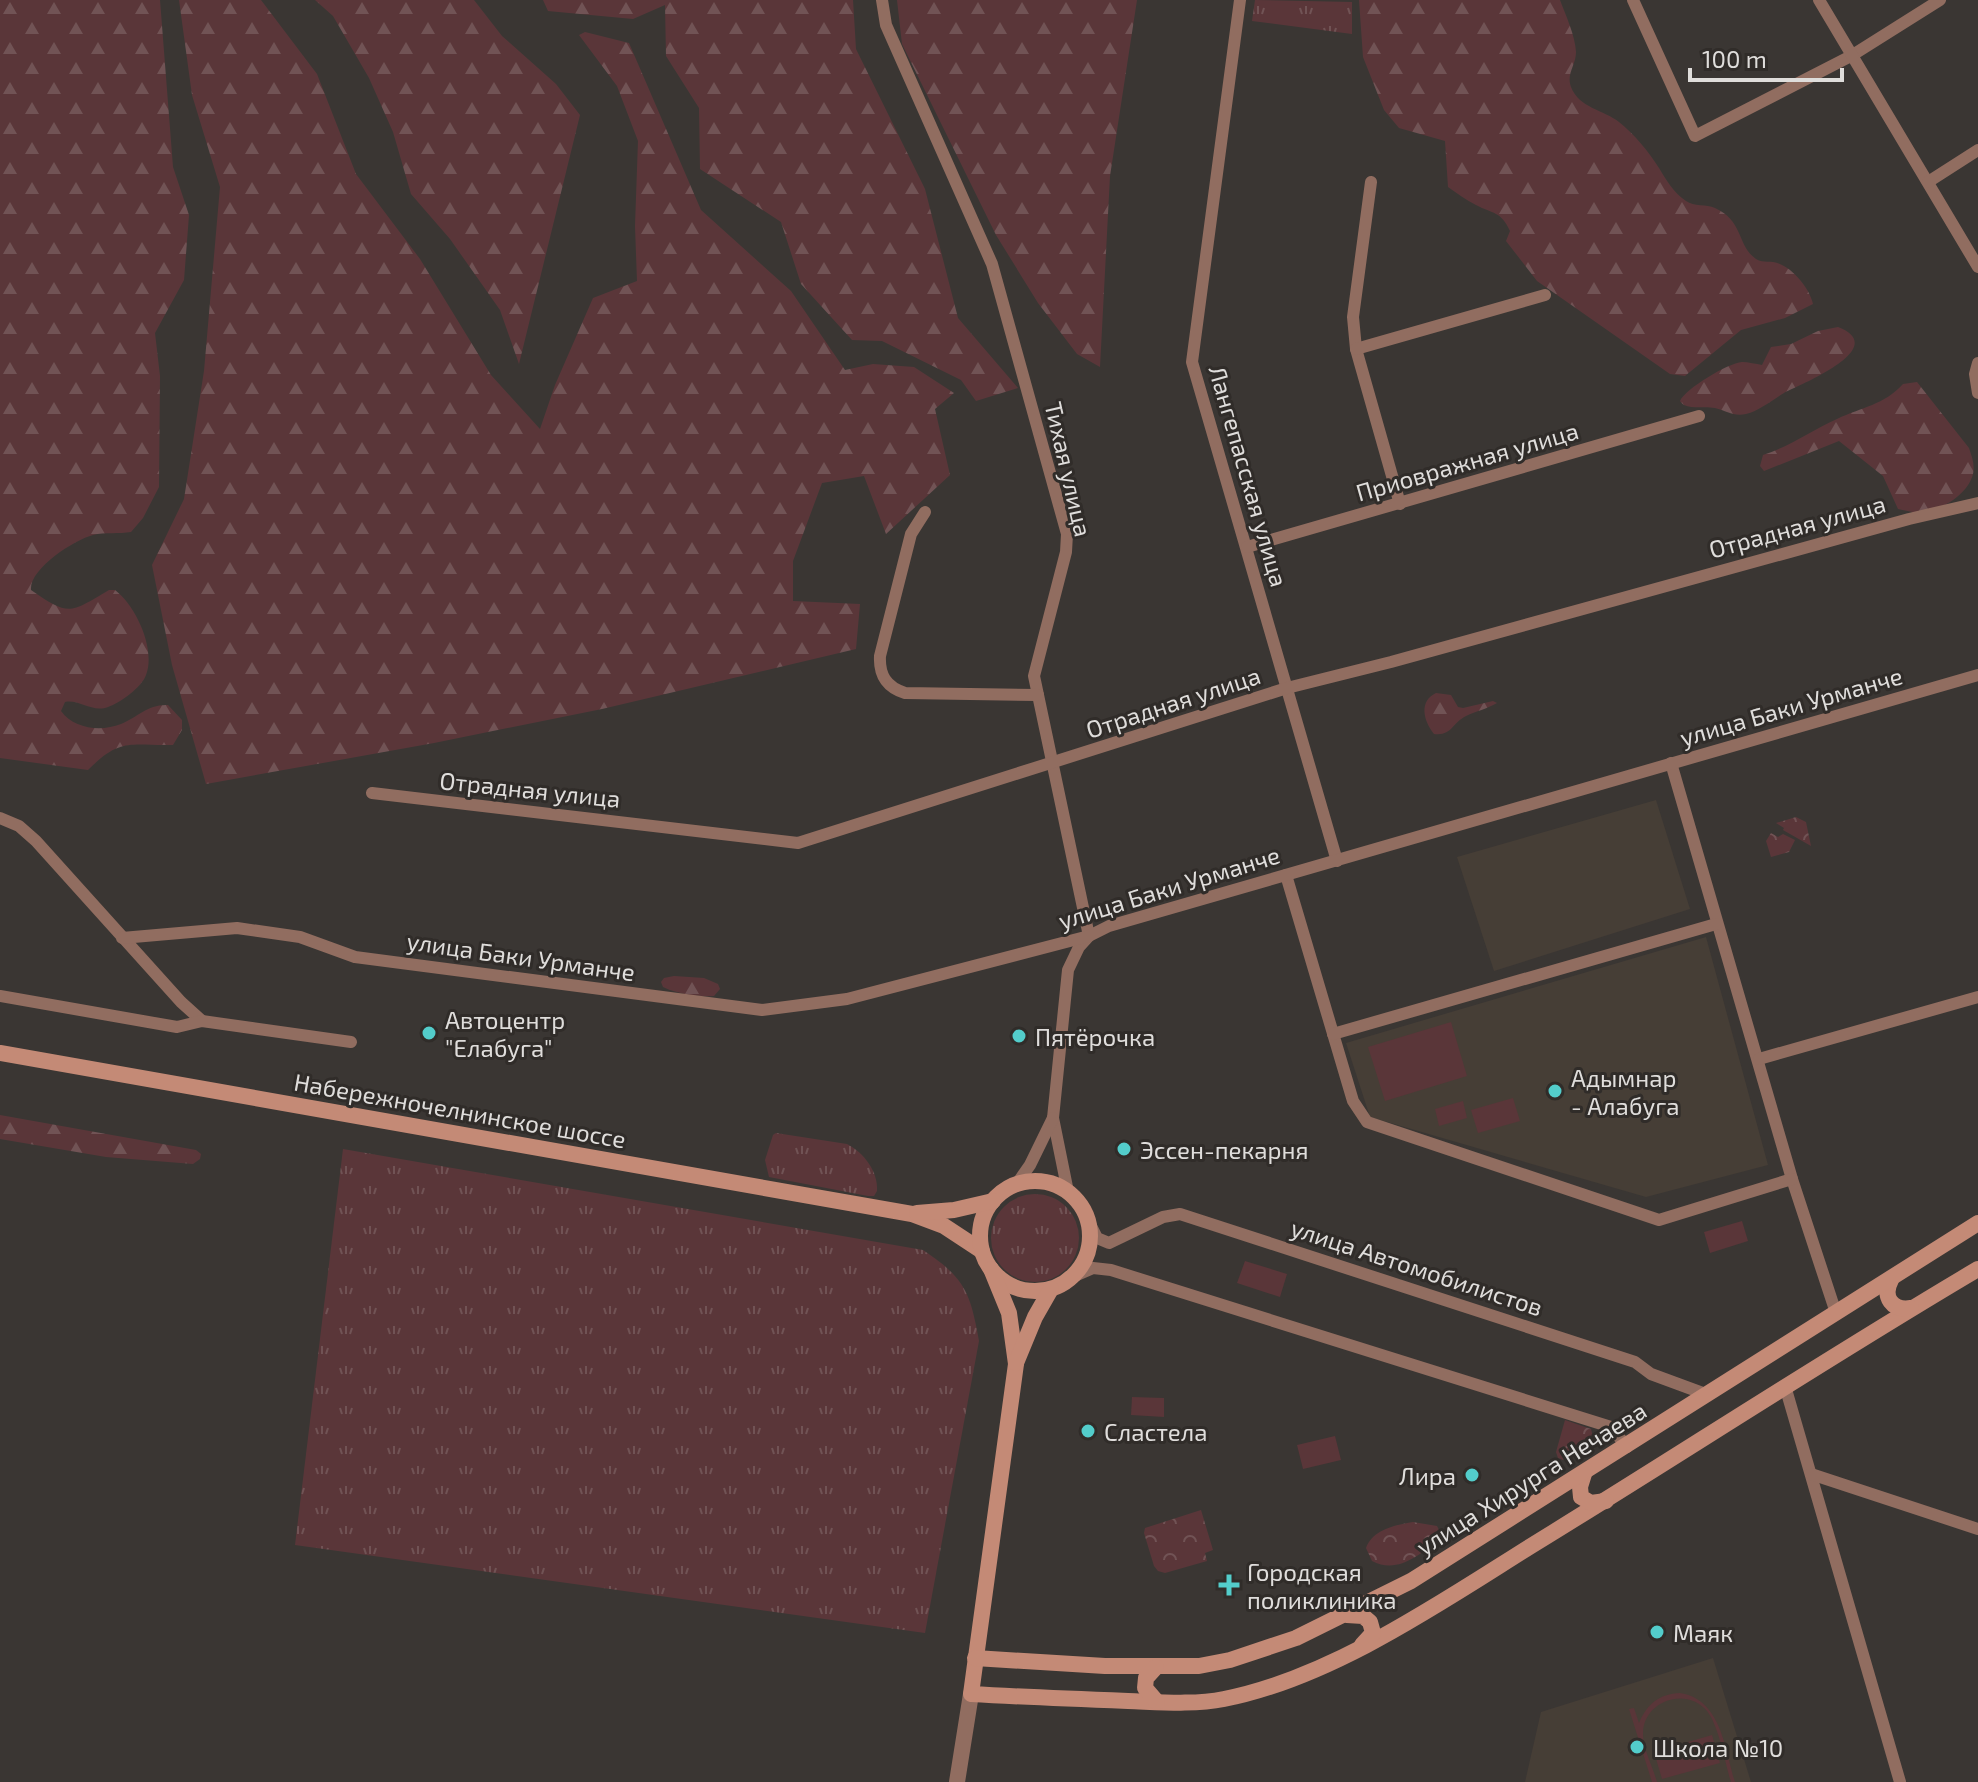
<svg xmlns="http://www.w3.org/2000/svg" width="1978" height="1782" font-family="'Exo 2',sans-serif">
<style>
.built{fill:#463e36}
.grass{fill:url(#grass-tufts)}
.forest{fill:url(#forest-firs)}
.park{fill:url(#park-crowns)}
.pitch{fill:#5a3639}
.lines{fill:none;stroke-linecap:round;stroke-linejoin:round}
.minor{stroke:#916d60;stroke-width:12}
.tertiary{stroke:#916d60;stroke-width:16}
.secondary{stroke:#c48a76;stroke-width:16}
.poi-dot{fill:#53cdcb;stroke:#302c29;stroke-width:3}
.labels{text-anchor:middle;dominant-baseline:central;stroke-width:6;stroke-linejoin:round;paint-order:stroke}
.street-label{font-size:24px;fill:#dfdddb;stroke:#302c29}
.poi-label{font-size:24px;fill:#dfdddb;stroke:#302c29;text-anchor:start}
</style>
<defs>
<pattern id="grass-tufts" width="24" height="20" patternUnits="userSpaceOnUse" patternTransform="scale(2)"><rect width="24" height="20" fill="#5a3639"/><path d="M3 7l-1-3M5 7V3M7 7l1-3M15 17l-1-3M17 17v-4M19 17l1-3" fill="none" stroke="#715355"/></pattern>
<pattern id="forest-firs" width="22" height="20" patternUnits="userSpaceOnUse" patternTransform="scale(2)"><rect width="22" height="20" fill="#5a3639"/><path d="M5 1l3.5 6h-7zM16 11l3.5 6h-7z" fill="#715355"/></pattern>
<pattern id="park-crowns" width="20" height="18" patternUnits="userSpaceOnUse" patternTransform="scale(2)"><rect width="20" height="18" fill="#5a3639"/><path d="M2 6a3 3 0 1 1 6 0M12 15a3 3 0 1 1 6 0" fill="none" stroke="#715355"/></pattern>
</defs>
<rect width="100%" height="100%" fill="#3a3633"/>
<g class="built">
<polygon points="1656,800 1690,909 1494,971 1457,857"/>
<polygon points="1706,937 1768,1165 1646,1197 1370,1117 1346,1043"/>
<polygon points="1713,1658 1751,1782 1525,1782 1541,1712"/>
</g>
<g class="grass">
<polygon points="1255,0 1352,2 1352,34 1252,21"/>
<path d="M776 1133 847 1144C864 1153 878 1171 877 1191L874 1196H868L769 1177 765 1160 773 1135Z"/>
<path d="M343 1149 923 1250C965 1278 970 1292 979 1341L925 1633 295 1545Z"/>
<circle cx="1035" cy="1238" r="44"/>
</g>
<g class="forest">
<path d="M0 0H160L173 167 189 215 184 280 155 333 160 376 159 487 143 518 131 532C119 534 105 532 93 535 74 540 29 569 31 590 70 617 70 613 109 590H115C136 606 156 649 146 675 142 687 120 703 108 707 92 713 79 699 65 702L61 711C74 729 101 732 121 724 138 717 148 704 168 705L182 720V730L173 745C130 746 121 737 88 770L0 758Z"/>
<polygon points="179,0 261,0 317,74 356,174 420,259 491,375 540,429 555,385 593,298 637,281 635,226 638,141 617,86 579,35 585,32 629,43 701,210 791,291 845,370 873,364 914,367 954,393 935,409 950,475 886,534 864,476 822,483 793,561 793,601 860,604 856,649 602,709 434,743 206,784 172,665 152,565 184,499 204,371 220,187 192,95"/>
<polygon points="315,0 474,0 502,36 556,84 580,115 519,364 500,310 450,239 411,194 393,132 369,78 333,16"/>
<polygon points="543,0 853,0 856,49 925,189 958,318 1018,388 976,401 961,380 882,341 852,340 801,284 781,222 700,169 699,108 666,56 665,5 633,19 548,11"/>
<polygon points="897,0 1137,0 1110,176 1100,367 1077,354 1038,303 996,235 902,44"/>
<path d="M1359 0H1560C1566 16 1575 35 1576 52 1576 65 1566 74 1571 87 1579 108 1604 110 1619 122 1634 134 1649 152 1659 168 1666 180 1674 193 1686 201 1694 207 1706 204 1715 208 1744 221 1737 246 1756 259 1762 263 1767 261 1773 262 1790 264 1810 288 1813 304L1785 318 1741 330 1685 376 1670 374 1537 281 1506 241 1510 231C1501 211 1493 214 1476 205 1466 200 1457 193 1448 187L1445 141 1399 128 1384 110 1363 57Z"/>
<path d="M1838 327C1892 348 1799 385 1784 393 1772 400 1759 411 1746 414 1734 417 1727 411 1715 408 1706 406 1693 409 1684 405 1682 404 1681 402 1680 401 1685 389 1728 363 1742 362 1748 362 1756 364 1762 365L1771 347 1791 344 1818 331Z"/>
<path d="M1917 382 1969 448C1972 457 1975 465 1973 474 1968 495 1938 513 1917 513 1911 512 1904 510 1898 509L1883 476 1839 441 1764 471 1760 466 1763 455C1789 447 1812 430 1837 419 1862 407 1884 405 1903 384Z"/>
<path d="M1436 693 1451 695 1458 707 1463 708 1493 701 1497 703C1487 709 1476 711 1466 716 1452 723 1452 736 1434 734 1423 720 1419 701 1436 693Z"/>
<path d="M674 976 704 978 718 984 720 989 714 996C697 997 678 994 663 987L661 982 664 978Z"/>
<polygon points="0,1115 196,1150 201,1154 200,1159 193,1164 106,1157 0,1139"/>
</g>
<g class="park">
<polygon points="1796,817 1806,822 1811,846 1783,830 1784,828 1776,823"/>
<polygon points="1771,833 1778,837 1783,834 1795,840 1789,852 1771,857 1766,841"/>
<polygon points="1565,1420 1591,1429 1593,1437 1563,1460 1558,1458 1556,1452"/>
<polygon points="1201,1510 1213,1550 1205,1553 1207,1561 1165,1573 1158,1571 1154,1566 1144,1533 1145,1528"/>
<path d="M1413 1522 1437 1526 1441 1534 1438 1540C1418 1556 1397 1574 1372 1561L1366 1548C1373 1529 1396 1525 1413 1522Z"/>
</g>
<g class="pitch">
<polygon points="1451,1022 1467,1076 1385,1101 1368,1047"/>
<polygon points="1513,1098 1520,1121 1478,1133 1471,1110"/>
<polygon points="1463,1101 1467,1118 1439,1126 1435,1109"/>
<polygon points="1742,1221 1748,1241 1710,1253 1704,1232"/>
<polygon points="1245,1261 1287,1274 1280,1297 1237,1283"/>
<polygon points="1132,1397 1164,1398 1164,1417 1131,1415"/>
<polygon points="1335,1436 1341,1460 1303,1469 1297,1445"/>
<path d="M1680 1693C1721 1699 1725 1749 1735 1782H1731C1725 1763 1719 1726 1707 1711 1686 1686 1643 1701 1643 1734 1643 1749 1653 1767 1657 1782H1652L1629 1709 1634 1708 1639 1723C1647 1704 1659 1694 1680 1693Z"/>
<polygon points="1712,1735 1720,1763 1662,1779 1654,1752"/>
</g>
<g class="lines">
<g class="minor">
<polyline points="882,0 886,25 992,264 1067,534 1066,552 1034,676 1089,936 1079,947 1068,970 1053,1118 1068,1192"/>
<polyline points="1240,0 1192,362 1337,861"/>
<polyline points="1633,0 1695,136 1851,56 1940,0"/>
<polyline points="1819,0 1978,267"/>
<polyline points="1371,182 1353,317 1356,349 1400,504"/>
<polyline points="1928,182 1978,150"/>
<polyline points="1356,349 1545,295"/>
<polyline points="1978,363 1975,374 1978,393"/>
<path d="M925 512 911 534 880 656C879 675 886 687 905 693L1038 695"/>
<polyline points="1247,547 1699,416"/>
<polyline points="1671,763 1792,1179 1836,1313"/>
<polyline points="372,793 798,843 1287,688 1391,662 1909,519 1978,503"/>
<polyline points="0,818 19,826 36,841 181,1002 202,1021"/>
<polyline points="1286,875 1353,1101 1367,1122 1659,1220 1792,1179"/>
<polyline points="122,938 237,928 300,937 355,957 762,1010 847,999 1089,936 1109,926 1978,675"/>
<polyline points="0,996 177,1027 202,1021 351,1042"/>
<polyline points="1333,1034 1716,924"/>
<polyline points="1759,1059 1978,997"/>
<polyline points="1016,1185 1030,1165 1053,1118"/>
<polyline points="1085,1214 1097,1238 1109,1243 1163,1217 1180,1214 1635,1362 1651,1374 1708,1395"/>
<polyline points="1070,1278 1093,1268 1111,1270 1611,1427 1627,1447"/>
<polyline points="1785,1386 1900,1782"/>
<polyline points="1811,1474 1978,1529"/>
</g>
<polyline class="tertiary" points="957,1782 971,1694"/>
<g class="secondary">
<polyline points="0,1053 912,1214 944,1226 982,1251"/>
<circle cx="1035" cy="1236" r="55"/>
<polyline points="917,1213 954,1210 993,1201"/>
<path d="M991 1269 1009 1313 1016 1364 971 1694C1023 1697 1075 1699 1128 1701 1159 1702 1194 1705 1224 1699 1331 1678 1440 1603 1531 1546 1681 1454 1827 1358 1978 1269"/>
<path d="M1891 1280C1882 1297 1892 1311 1911 1308"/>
<polyline points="1016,1363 1035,1317 1051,1289"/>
<polyline points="1584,1474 1580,1487 1581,1497 1591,1503 1606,1501"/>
<polyline points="1347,1615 1363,1616 1370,1622 1373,1633 1362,1645"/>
<polyline points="975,1658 1105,1666 1199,1666 1230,1660 1296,1638 1411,1581 1978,1223"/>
<polyline points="1156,1667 1146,1678 1145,1688 1157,1702"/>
</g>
</g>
<g class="poi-dot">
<circle cx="429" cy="1033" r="8"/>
<circle cx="1019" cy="1036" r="8"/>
<circle cx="1555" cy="1091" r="8"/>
<circle cx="1124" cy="1149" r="8"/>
<circle cx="1088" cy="1431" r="8"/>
<circle cx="1472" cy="1475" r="8"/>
<path d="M1225 1573h8v8h8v8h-8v8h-8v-8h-8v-8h8z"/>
<circle cx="1657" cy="1632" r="8"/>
<circle cx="1637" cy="1747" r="8"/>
</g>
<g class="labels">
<g class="street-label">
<text transform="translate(1467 461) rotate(-16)">Приовражная улица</text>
<text transform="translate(1069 469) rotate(77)">Тихая улица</text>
<text transform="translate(1249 476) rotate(74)">Лангепасская улица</text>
<text transform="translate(1797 526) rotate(-15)">Отрадная улица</text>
<text transform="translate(1173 702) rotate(-18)">Отрадная улица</text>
<text transform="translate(1791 706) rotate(-16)">улица Баки Урманче</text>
<text transform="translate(530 789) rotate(6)">Отрадная улица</text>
<text transform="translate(1169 887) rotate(-17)">улица Баки Урманче</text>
<text transform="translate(521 956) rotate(8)">улица Баки Урманче</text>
<text transform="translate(460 1110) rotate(10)">Набережночелнинское шоссе</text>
<text transform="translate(1417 1267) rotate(18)">улица Автомобилистов</text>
<text transform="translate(1531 1478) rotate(-32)">улица Хирурга Нечаева</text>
</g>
<g class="poi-label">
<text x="445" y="1019">Автоцентр<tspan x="445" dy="28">"Елабуга"</tspan></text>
<text x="1035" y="1036">Пятёрочка</text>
<text x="1571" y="1077">Адымнар<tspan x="1571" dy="28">- Алабуга</tspan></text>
<text x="1140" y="1149">Эссен-пекарня</text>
<text x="1104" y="1431">Сластела</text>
<text x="1456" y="1475" text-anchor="end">Лира</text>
<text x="1247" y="1571">Городская<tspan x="1247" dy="28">поликлиника</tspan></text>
<text x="1673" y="1632">Маяк</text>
<text x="1653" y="1747">Школа №10</text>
</g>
</g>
<path d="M1690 68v12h152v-12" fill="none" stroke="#dfdddb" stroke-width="4"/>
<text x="1702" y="68" font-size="24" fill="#dfdddb" stroke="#302c29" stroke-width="6" paint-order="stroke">100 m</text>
</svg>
